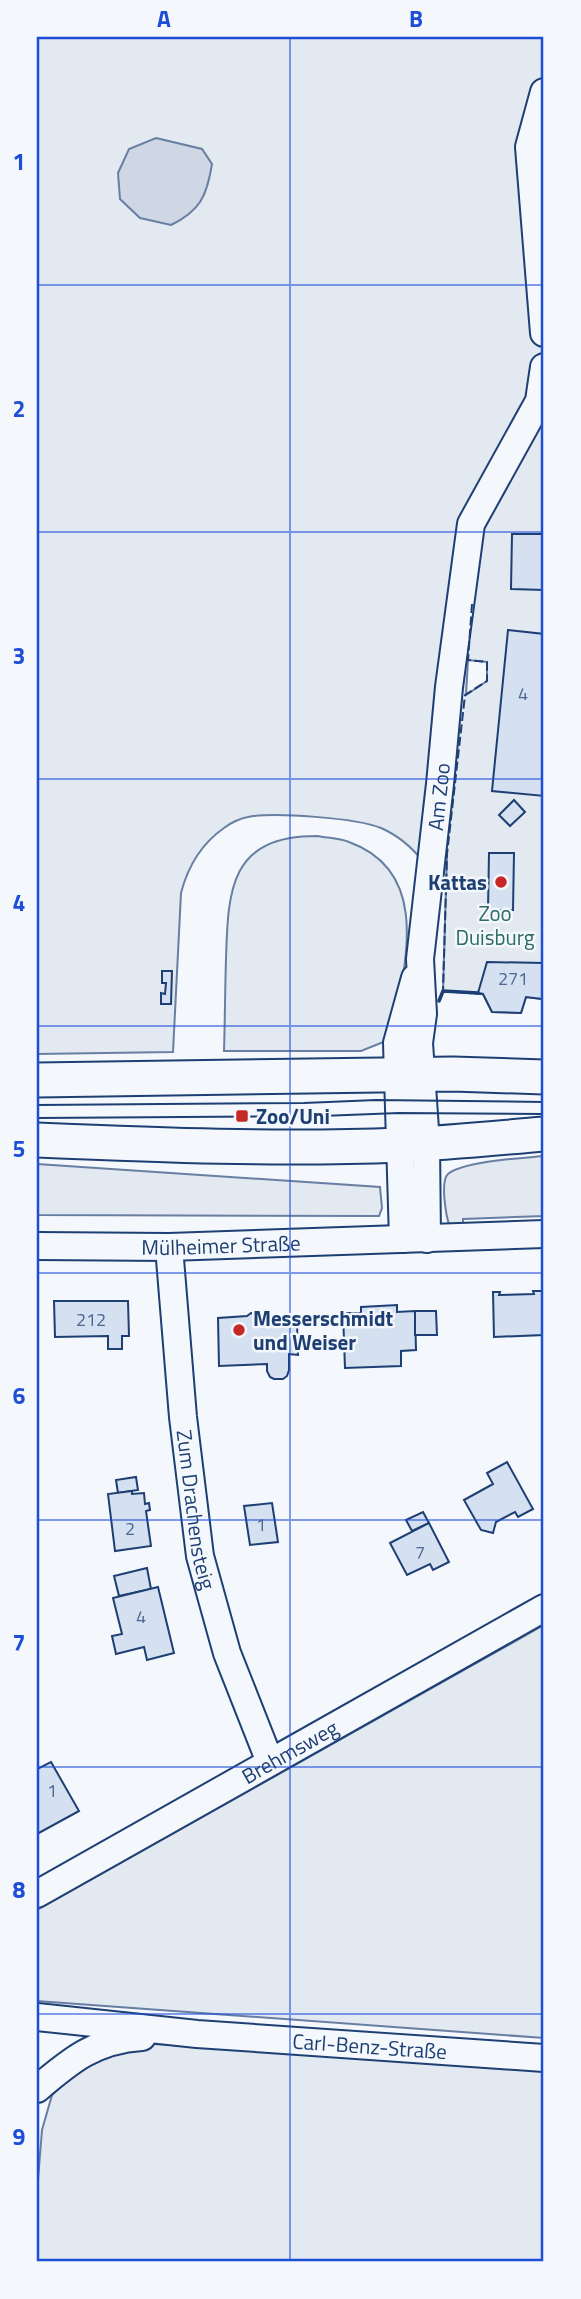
<svg xmlns="http://www.w3.org/2000/svg" width="581" height="2299" font-family="'Titillium Web',sans-serif">
<style>
.green{fill:#e3e9f0;stroke:#687fa3;stroke-width:2;fill-rule:evenodd}
.water{fill:#cfd7e4;stroke:#687fa3;stroke-width:2}
.building{fill:#d5e0f0;stroke:#1d3f73;stroke-width:2}
.lines{fill:none;stroke-linecap:round;stroke-linejoin:round}
.minor-casing{stroke:#1d3f73;stroke-width:30}
.major-casing{stroke:#1d3f73;stroke-width:37}
.minor{stroke:#f4f7fb;stroke-width:26}
.major{stroke:#f4f7fb;stroke-width:33}
.tram{stroke:#1d3f73;stroke-width:2}
.fence{stroke:#1d3f73;stroke-width:2;stroke-dasharray:9 3.5;stroke-linecap:butt}
.wall{stroke:#1d3f73;stroke-width:3.5}
.grid{fill:none;stroke:#1d4ed8;stroke-width:2;stroke-opacity:0.55}
.poi-dot{fill:#c62828;stroke:#f4f7fb;stroke-width:2.5}
.labels{text-anchor:middle;dominant-baseline:central;stroke-width:5;stroke-linejoin:round;paint-order:stroke}
.number-label{font-size:18px;fill:#4b6792}
.street-label{font-size:21px;fill:#1d3f73;stroke:#f4f7fb}
.poi-label{font-size:21px;font-weight:bold;fill:#1d3f73;stroke:#f4f7fb;text-anchor:start}
.park-label{font-size:21px;fill:#2c6c60;stroke:#f4f7fb}
.neatline{fill:none;stroke:#1d4ed8;stroke-width:2.5}
.grid-label{font-size:23px;text-anchor:middle;font-weight:bold;fill:#1d4ed8}
</style>
<rect width="100%" height="100%" fill="#f4f7fb"/>
<g class="green">
<path d="M37 37H544V1008L542 999 526 997 521 1013 492 1012 483 994 443 991 447 854 423 861C410 846 399 836 381 828 357 818 274 812 248 817 241 818 230 823 224 828 201 844 188 866 181 893L173 1052 37 1054ZM468 660 487 662V681L466 695Z"/>
<path d="M317 836C327 838 339 838 349 842 435 873 403 971 391 1039L361 1051H224C225 1020 225 990 226 959 228 889 230 836 317 836Z"/>
<path d="M544 1156V1216L463 1219V1227H450C446 1217 440 1181 448 1174 464 1161 523 1158 544 1156Z"/>
<polygon points="37,1164 380,1187 382,1208 379,1216 37,1215"/>
<polygon points="544,1625 544,2038 37,2001 37,1910"/>
<polygon points="156,2044 544,2071 544,2262 37,2262 37,2192 42,2130 52,2095 85,2064 119,2049"/>
</g>
<path class="water" d="M156 138 202 149 212 164C207 196 200 211 171 225L140 218 120 199 118 173 129 149Z"/>
<g class="building">
<polygon points="512,534 544,534 544,590 511,589"/>
<polygon points="508,630 544,634 544,796 492,791"/>
<polygon points="514,800 525,812 510,826 499,815"/>
<polygon points="489,853 514,853 513,910 488,910"/>
<polygon points="487,962 544,963 544,1008 542,999 526,997 521,1013 492,1012 483,994 478,993"/>
<polygon points="162,971 172,971 171,1004 161,1004 161,993 165,994 166,983 162,983"/>
<polygon points="533,1291 544,1291 544,1335 494,1337 493,1292 500,1292 499,1295 534,1294"/>
<polygon points="54,1301 128,1301 129,1336 122,1336 122,1349 108,1349 108,1336 55,1337"/>
<polygon points="397,1305 397,1312 415,1311 416,1350 401,1351 401,1366 345,1368 343,1313 361,1313 361,1307"/>
<polygon points="415,1311 436,1311 437,1335 415,1335"/>
<polygon points="251,1313 266,1316 288,1316 288,1324 297,1324 298,1355 289,1354 289,1370 287,1376 283,1379 274,1379 270,1377 267,1371 267,1364 219,1366 218,1318 247,1316"/>
<polygon points="507,1462 533,1509 518,1517 515,1512 496,1522 493,1533 481,1530 464,1500 493,1484 487,1473"/>
<polygon points="136,1477 138,1490 118,1493 116,1480"/>
<polygon points="132,1491 132,1494 144,1493 145,1504 149,1503 150,1510 146,1511 151,1546 115,1551 108,1494"/>
<polygon points="272,1503 278,1542 250,1545 244,1506"/>
<polygon points="423,1512 429,1523 412,1531 406,1520"/>
<polygon points="429,1523 449,1562 433,1570 430,1564 407,1575 390,1543"/>
<polygon points="147,1568 151,1589 119,1596 114,1576"/>
<polygon points="158,1587 174,1653 147,1660 144,1647 116,1654 112,1636 122,1634 113,1598"/>
<polygon points="51,1762 79,1811 37,1834 37,1769"/>
</g>
<g class="lines">
<defs>
<g id="minor">
<polyline points="544,92 529,147 544,333"/>
<polyline points="403,1239 397,1043 415,978"/>
<path id="s1" d="M427 1239 426 1144 419 1043 423 1014 420 959 440 784 449 687 471 524 539 401 544 367"/>
<path id="s2" d="M37 1246 169 1247 544 1234"/>
<path id="s3" d="M169 1247 183 1417 200 1556 227 1653 270 1762"/>
<path id="s4" d="M37 1894 544 1608"/>
<path id="s5" d="M37 2017 197 2034 544 2058"/>
<path d="M37 2089C71 2060 95 2040 142 2037"/>
</g>
<g id="major">
<polyline points="37,1080 453,1074 544,1077"/>
<path d="M37 1140C158 1145 279 1150 400 1145 448 1143 496 1138 544 1134"/>
</g>
</defs>
<use href="#minor" class="minor-casing"/>
<use href="#major" class="major-casing"/>
<use href="#minor" class="minor"/>
<use href="#major" class="major"/>
<g class="tram">
<polyline points="37,1105 304,1103 376,1100 544,1102"/>
<polyline points="37,1118 321,1116 399,1113 544,1114"/>
</g>
<polyline class="fence" points="472,604 468,660 487,662 487,681 465,695 447,854 443,991 483,994"/>
<polyline class="wall" points="439,1001 443,991 478,993"/>
</g>
<path class="grid" d="M290 37V2262M37 285H544M37 532H544M37 779H544M37 1026H544M37 1273H544M37 1520H544M37 1767H544M37 2014H544"/>
<g class="poi-dot">
<circle cx="501" cy="882" r="7"/>
<rect x="235" y="1109" width="14" height="14" rx="3.5"/>
<circle cx="239" cy="1330" r="7"/>
</g>
<g class="labels">
<g class="number-label">
<text x="523" y="693">4</text>
<text x="513" y="978">271</text>
<text x="91" y="1319">212</text>
<text x="261" y="1524">1</text>
<text x="130" y="1528">2</text>
<text x="420" y="1552">7</text>
<text x="141" y="1616">4</text>
<text x="52" y="1790">1</text>
</g>
<g class="street-label">
<text stroke="none"><textPath href="#s1" startOffset="444">Am Zoo</textPath></text>
<text stroke="none"><textPath href="#s2" startOffset="184">Mülheimer Straße</textPath></text>
<text stroke="none"><textPath href="#s3" startOffset="264">Zum Drachensteig</textPath></text>
<text stroke="none"><textPath href="#s4" startOffset="290">Brehmsweg</textPath></text>
<text stroke="none"><textPath href="#s5" startOffset="334">Carl-Benz-Straße</textPath></text>
</g>
<g class="poi-label">
<text x="487" y="882" text-anchor="end">Kattas</text>
<text x="256" y="1116">Zoo/Uni</text>
<text x="253" y="1318">Messerschmidt<tspan x="253" dy="24">und Weiser</tspan></text>
</g>
<g class="park-label">
<text x="495" y="913">Zoo<tspan x="495" dy="24">Duisburg</tspan></text>
</g>
</g>
<rect width="581" height="2299" fill="none" stroke="#f4f7fb" stroke-width="77"/>
<rect x="38" y="38" width="504" height="2222" class="neatline"/>
<g class="grid-label">
<text x="164" y="27">A</text>
<text x="416" y="27">B</text>
<text x="19" y="170">1</text>
<text x="19" y="417">2</text>
<text x="19" y="664">3</text>
<text x="19" y="911">4</text>
<text x="19" y="1157">5</text>
<text x="19" y="1404">6</text>
<text x="19" y="1651">7</text>
<text x="19" y="1898">8</text>
<text x="19" y="2145">9</text>
</g>
</svg>
